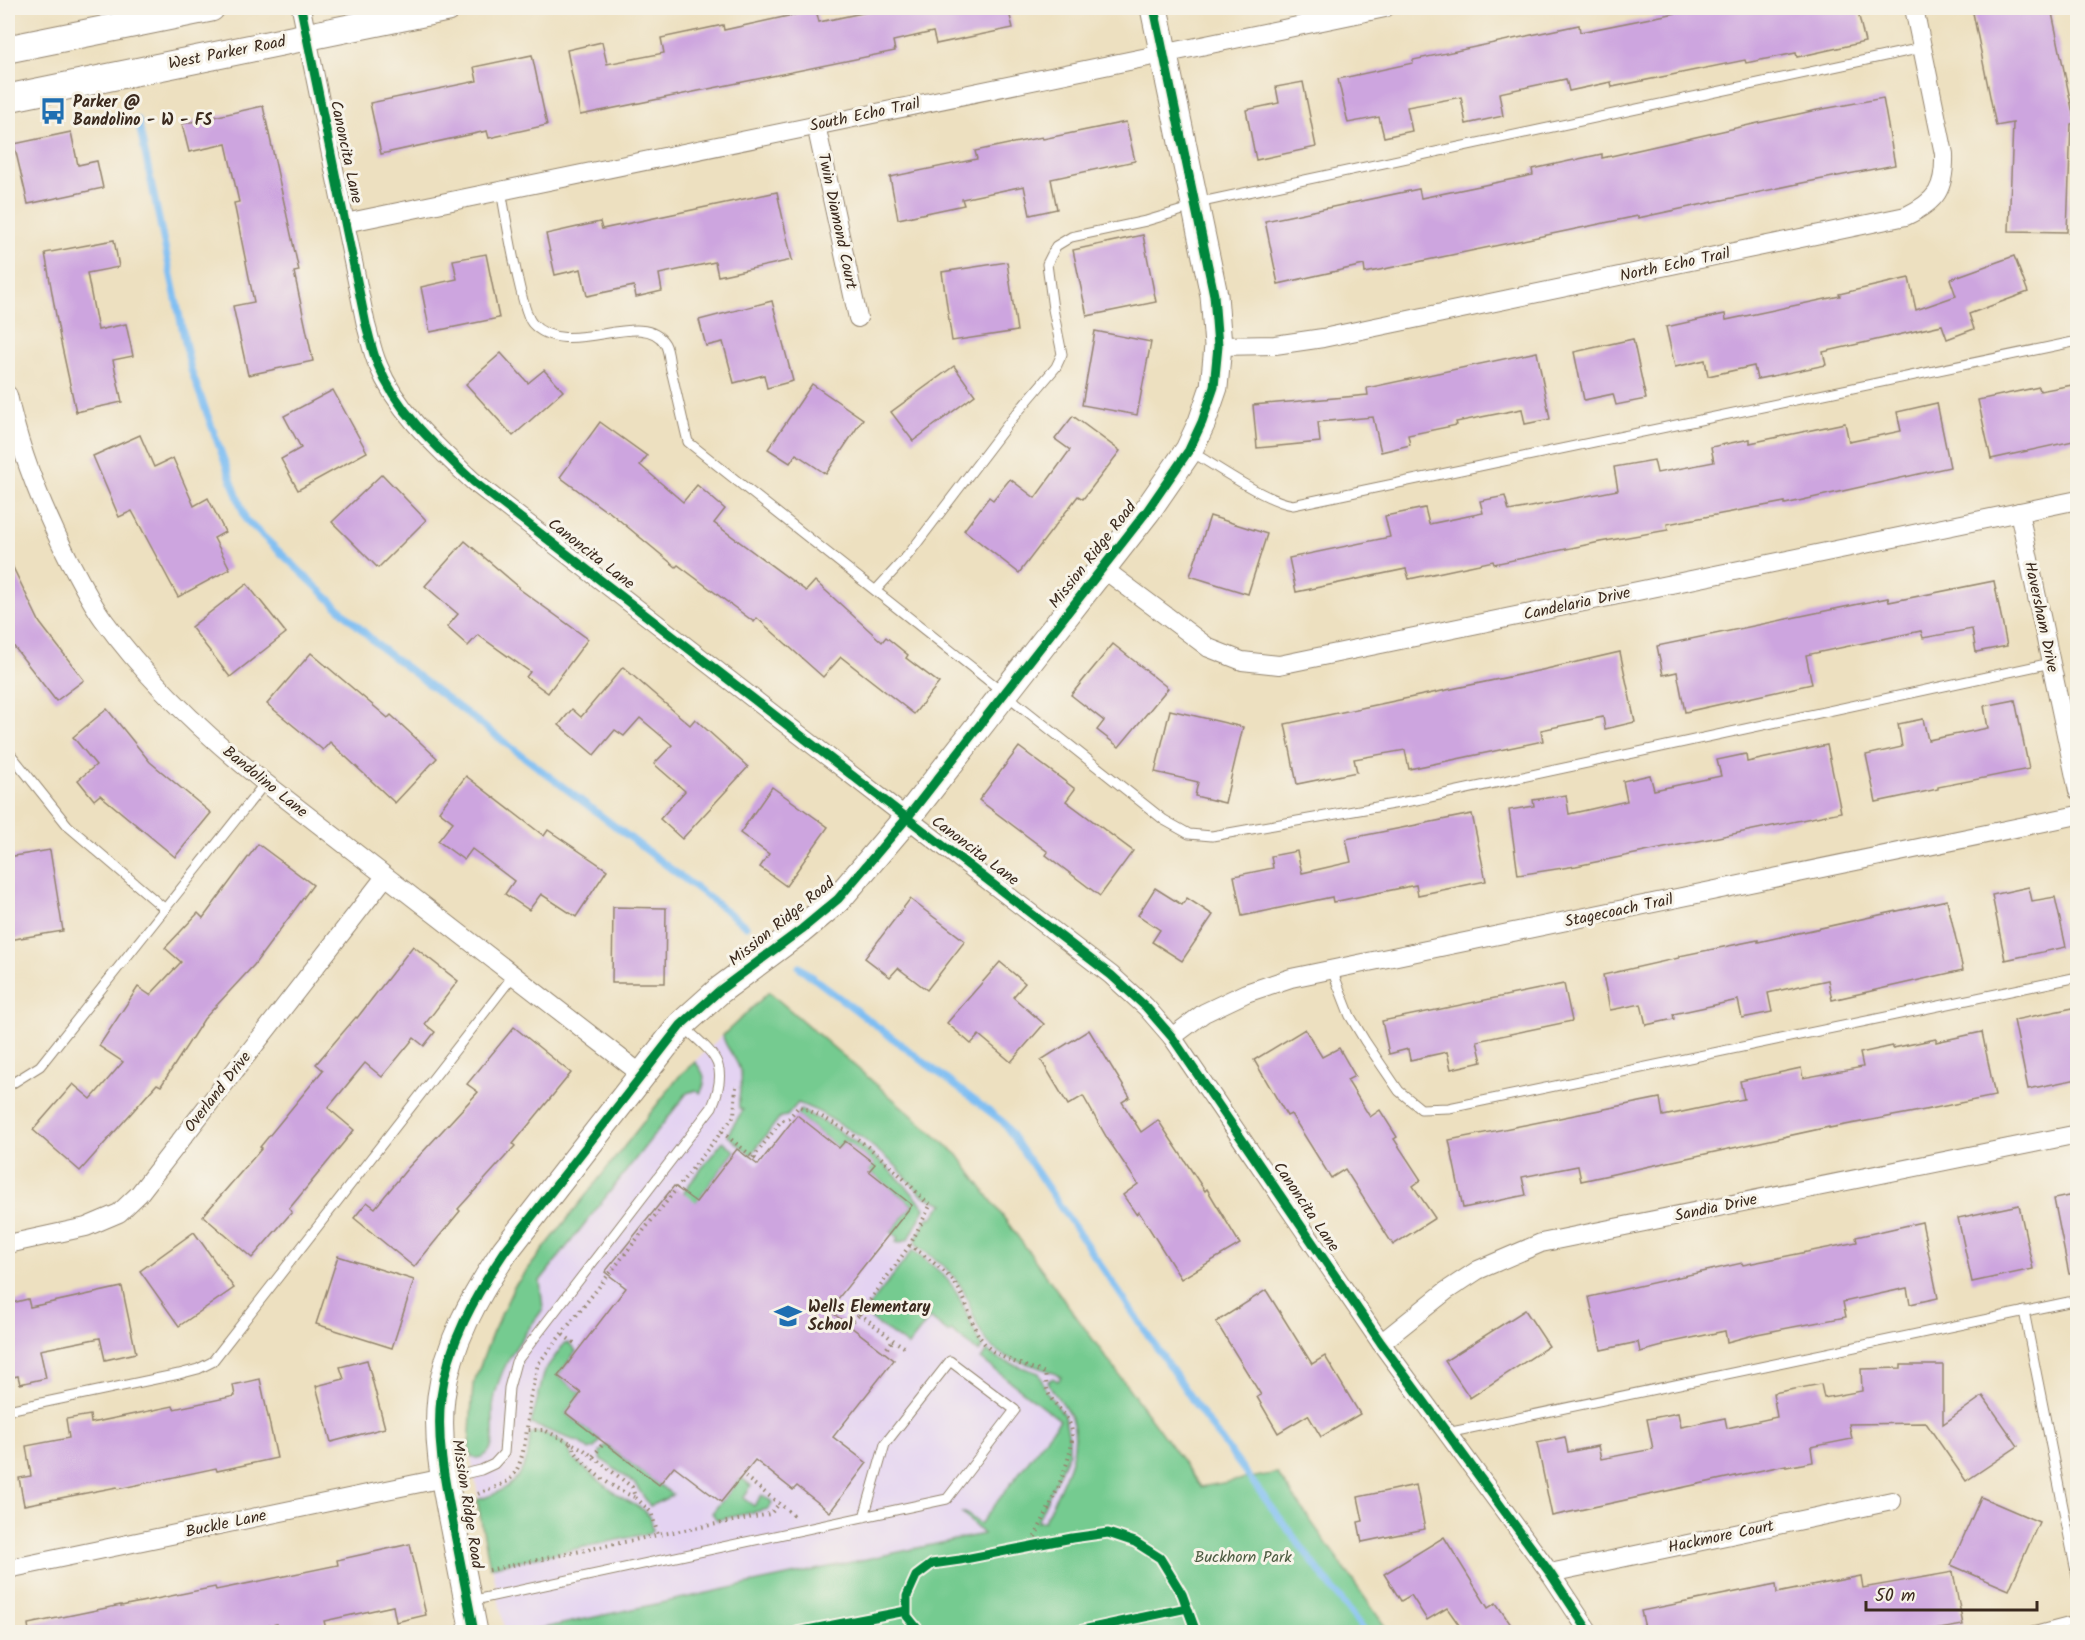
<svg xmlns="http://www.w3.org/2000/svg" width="2085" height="1640" font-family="Kalam,sans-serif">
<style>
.built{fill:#e4d3f2}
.green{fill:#75cb90;stroke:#587a57;stroke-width:1.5}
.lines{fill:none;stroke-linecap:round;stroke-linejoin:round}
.stream{stroke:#7ebef3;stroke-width:7}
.building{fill:#cda5df}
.lane-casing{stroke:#94856f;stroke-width:11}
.street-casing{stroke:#94856f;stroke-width:20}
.secondary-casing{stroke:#94856f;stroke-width:29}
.path{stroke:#94856f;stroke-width:4;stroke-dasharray:1.5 4.5;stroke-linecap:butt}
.lane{stroke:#fff;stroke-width:9}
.street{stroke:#fff;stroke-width:18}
.secondary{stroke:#fff;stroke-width:27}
.cycleway-casing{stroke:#f7f3e8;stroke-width:13}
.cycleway{stroke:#00873e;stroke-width:9}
.labels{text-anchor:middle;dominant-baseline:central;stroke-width:6;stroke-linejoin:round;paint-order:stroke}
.street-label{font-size:16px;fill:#3b2a1e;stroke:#f7f3e8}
.poi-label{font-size:16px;font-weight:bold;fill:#3b2a1e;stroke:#f7f3e8;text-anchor:start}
.park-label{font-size:16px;fill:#4c5a40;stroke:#f7f3e8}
</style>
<rect width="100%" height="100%" fill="#f7f3e8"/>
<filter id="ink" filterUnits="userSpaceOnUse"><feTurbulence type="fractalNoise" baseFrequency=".0167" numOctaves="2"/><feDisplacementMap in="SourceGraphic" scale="12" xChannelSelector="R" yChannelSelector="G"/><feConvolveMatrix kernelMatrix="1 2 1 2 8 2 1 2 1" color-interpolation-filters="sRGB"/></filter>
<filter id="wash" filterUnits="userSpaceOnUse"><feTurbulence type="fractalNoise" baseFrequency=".008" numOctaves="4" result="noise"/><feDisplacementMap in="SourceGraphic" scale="24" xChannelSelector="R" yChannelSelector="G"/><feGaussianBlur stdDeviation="1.35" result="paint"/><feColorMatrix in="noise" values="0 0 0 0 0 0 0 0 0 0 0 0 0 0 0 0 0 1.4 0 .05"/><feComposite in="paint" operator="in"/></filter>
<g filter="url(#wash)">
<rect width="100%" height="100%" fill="#ede0c0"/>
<polygon class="built" points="769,992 958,1155 1201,1488 525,1632 505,1632 470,1453 473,1385 514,1287 681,1074"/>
<g class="green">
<path d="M769 992 958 1155 1201 1487 1277 1473 1389 1632H525L983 1534 962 1513H965L980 1524 1060 1420 981 1359 988 1351 998 1359 1039 1373 1046 1391 1064 1415 1069 1437V1452L1037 1522 1044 1521C1058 1490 1088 1445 1068 1412 1061 1400 1052 1394 1048 1381L1053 1378 1058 1381 1061 1377C1042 1364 1009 1363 993 1348 976 1332 973 1310 963 1290 953 1271 933 1257 916 1245V1239L929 1217 932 1218 939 1208 944 1204 922 1195 895 1165 861 1137 819 1112 798 1103 787 1116 780 1117 751 1155 727 1135 743 1110 739 1108C737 1097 743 1086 741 1074 739 1059 723 1047 723 1035Z"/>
<path d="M695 1062C704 1072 708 1081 700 1093L696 1090 687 1093 540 1281 543 1309C520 1341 498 1366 493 1407 492 1419 495 1433 492 1445 489 1455 481 1460 471 1457L469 1447 473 1385 492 1334 514 1287 681 1074Z"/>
<path d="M800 1110C850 1134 891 1165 925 1208L909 1239 899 1243 896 1242 898 1238 891 1232 912 1205 869 1171 874 1164 845 1141 839 1148 797 1115Z"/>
<polygon points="723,1141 735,1151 695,1204 685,1196 684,1191"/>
<path d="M913 1250C929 1263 946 1274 956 1292 967 1310 971 1330 983 1347L979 1352 951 1331 949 1333 930 1318 908 1346 868 1317 867 1309Z"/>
<polygon points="569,1343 576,1351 558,1376 581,1393 566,1413 601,1440 594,1448 589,1450 581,1443 531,1424 545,1370 564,1344"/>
<path d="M534 1432 546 1434 563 1443 567 1446 573 1459 617 1495 644 1510 651 1519 653 1530 650 1533 490 1567 477 1500C513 1490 529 1473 530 1435Z"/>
<polygon points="606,1445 673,1495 650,1506 635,1484 600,1458 600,1452"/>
<polygon points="743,1479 751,1486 743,1498 754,1506 762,1495 771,1501 772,1503 768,1509 717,1520 712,1513 739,1480"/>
</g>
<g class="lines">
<g class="stream">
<polyline points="138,120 191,370 246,520 381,648 746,926"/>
<polyline points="799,967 1003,1122 1204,1417 1365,1632"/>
</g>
</g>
<g id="blocks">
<g class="building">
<polygon points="886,8 1008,8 1013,28 936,44 933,32 893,41 895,51 580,115 567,50 602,42 607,64 664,53 661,38 723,25 724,30 816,10 819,22"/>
<polygon points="1701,8 1857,8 1865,42 1797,57 1796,53 1746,63 1745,60 1612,87 1611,82 1569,91 1566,79 1499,93 1503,116 1466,124 1461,97 1407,107 1412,131 1384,137 1379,117 1348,123 1338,79 1413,63 1413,60 1579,25 1580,32"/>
<polygon points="1972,8 2051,8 2075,123 2071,124 2067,232 2009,231 2013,123 1996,126"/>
<polygon points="532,55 547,125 489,138 487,131 381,154 370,103 477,81 474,67"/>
<polygon points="1303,82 1316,147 1256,160 1246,110 1279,103 1276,87"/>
<polygon points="1883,98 1895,165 1802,183 1638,218 1638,216 1365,273 1364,265 1278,284 1265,221 1419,189 1421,198 1533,175 1532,169 1602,154 1602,158 1812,111"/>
<polygon points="263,106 299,271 294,272 313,361 248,375 233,306 254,302 234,203 239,202 226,144 189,152 182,124"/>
<polygon points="1126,122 1135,161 1051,179 1057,209 1030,215 1024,186 962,199 964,205 898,219 890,177 977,159 975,151 1042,137 1043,139"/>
<polygon points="71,132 78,165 97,161 103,188 28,204 14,144"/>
<polygon points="777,192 792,260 718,276 715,262 659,274 662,291 636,297 634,286 587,296 581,269 555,275 546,234 600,222 602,229"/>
<polygon points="1143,235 1156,302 1087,316 1073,250"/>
<polygon points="114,240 119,267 87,273 98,330 126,324 133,356 113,360 122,402 76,412 60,338 45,253"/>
<polygon points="486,254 499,318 430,332 421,287 457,279 453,260"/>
<polygon points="2014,256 2028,292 1969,314 1974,329 1947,339 1942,325 1823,352 1826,365 1757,379 1754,366 1708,376 1705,360 1675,367 1666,327 1725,314 1726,320 1840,296 1839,294 1909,278 1916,310 1956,296 1950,279"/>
<polygon points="1007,262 1017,331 952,341 942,272"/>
<polygon points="772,301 793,381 767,388 764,375 734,383 723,342 706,346 699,320"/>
<polygon points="1095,331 1151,342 1137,415 1082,405"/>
<polygon points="1633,339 1646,399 1616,405 1613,394 1584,400 1574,352"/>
<polygon points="1537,352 1550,419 1525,424 1522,409 1456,422 1457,425 1408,435 1410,445 1381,452 1373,417 1318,422 1320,442 1257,448 1253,405 1368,395 1367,388"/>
<polygon points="501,353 528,383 544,370 563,391 513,436 466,384"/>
<polygon points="954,366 975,395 913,441 891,412"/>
<polygon points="812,384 863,419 826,474 796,454 790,463 768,449"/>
<polygon points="2078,384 2078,440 1991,459 1978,400 2039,387 2040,391"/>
<polygon points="333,390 367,452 298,490 281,459 301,448 284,416"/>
<polygon points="1937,403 1950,467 1785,504 1785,502 1667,524 1668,530 1600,542 1494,564 1493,561 1409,579 1406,569 1296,592 1289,558 1390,537 1385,516 1425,508 1429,524 1483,513 1480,501 1505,496 1509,511 1618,490 1614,467 1654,460 1657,473 1714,462 1711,447 1750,439 1750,443 1845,423 1849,442 1901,431 1897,412"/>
<polygon points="1073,416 1120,451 1083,499 1078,496 1019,573 964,530 989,497 993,500 1010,479 1035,498 1070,450 1055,439"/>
<polygon points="600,422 647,456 640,465 683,502 697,485 725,509 714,523 806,591 815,581 882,642 886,637 908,655 906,658 939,683 914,714 841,657 823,677 757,618 754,622 678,565 676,567 607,510 606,511 560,477"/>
<polygon points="140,435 154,467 173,458 194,506 208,498 225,532 214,538 230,569 178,597 132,511 119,517 93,456"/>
<polygon points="382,474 426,520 378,568 332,522"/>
<polygon points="1210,516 1267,534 1248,594 1190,576"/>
<polygon points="465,541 519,587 518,588 588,639 548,693 526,677 530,672 478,635 468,646 447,627 458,614 425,586"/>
<polygon points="8,557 40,623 84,680 56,701 8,639"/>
<polygon points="1994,581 2007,646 1976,652 1972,629 1923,638 1921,631 1806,655 1812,684 1685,712 1677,672 1663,675 1657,646 1888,598 1889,602"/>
<polygon points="247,584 286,633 230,677 191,627"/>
<polygon points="1113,644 1168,688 1119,747 1097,730 1104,721 1071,695"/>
<polygon points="1620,652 1635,722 1605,729 1603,717 1541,730 1543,741 1409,769 1405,750 1354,759 1357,772 1297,784 1285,724 1542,670"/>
<polygon points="311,653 388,718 391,715 437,758 395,803 330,742 323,750 267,704"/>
<polygon points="623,667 690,725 695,719 748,767 682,839 660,819 685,791 654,764 672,745 640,718 624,736 615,730 594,755 559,725 572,709 581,717"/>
<polygon points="2015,700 2029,769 1938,787 1938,789 1876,802 1866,755 1902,747 1898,724 1923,719 1928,740 1988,728 1984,706"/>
<polygon points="107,709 150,762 211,813 175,857 100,795 94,800 78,780 96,765 73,737"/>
<polygon points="1170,710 1243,727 1225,803 1195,796 1198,782 1155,772"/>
<polygon points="1827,745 1841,812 1576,866 1518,875 1509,810 1534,806 1533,800 1566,795 1569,814 1627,801 1623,781 1650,775 1654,790 1721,776 1717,760 1746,754 1747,762"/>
<polygon points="1019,747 1075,789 1066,801 1133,851 1100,896 1046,855 1048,852 979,800"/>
<polygon points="466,776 544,836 548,830 607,870 576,917 541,894 529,910 505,894 514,881 472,849 464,860 438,841 453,822 439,811"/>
<polygon points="772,787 828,827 786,886 760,867 769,854 740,833"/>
<polygon points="1472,814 1486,881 1418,895 1416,885 1333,902 1332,897 1242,916 1234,876 1273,868 1271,856 1297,851 1302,873 1351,862 1346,839"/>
<polygon points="258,844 313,885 254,965 204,1019 161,1086 157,1084 80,1171 33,1130 73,1084 91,1099 123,1062 99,1046 138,987 150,995 181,962 165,948 198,913 203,918"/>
<polygon points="50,850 63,931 8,940 8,857"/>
<polygon points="2029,887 2032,901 2055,897 2066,947 2005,960 1992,895"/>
<polygon points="1155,888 1182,905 1187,898 1213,915 1182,961 1152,942 1160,930 1138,915"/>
<polygon points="910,899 965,941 927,990 898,968 890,977 865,958"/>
<polygon points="1947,900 1963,970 1832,1000 1828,980 1768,993 1772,1012 1742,1018 1738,1000 1673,1014 1674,1019 1646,1025 1641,1004 1610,1010 1603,975 1679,958 1679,956 1758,940 1758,942"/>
<polygon points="613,907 666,908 665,983 612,983"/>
<polygon points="413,946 458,981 425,1024 435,1032 424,1046 414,1038 382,1077 365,1063 328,1108 354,1130 289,1209 292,1212 252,1258 203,1216 262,1148 260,1147 323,1070 316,1064 356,1017 357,1018"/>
<polygon points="1000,962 1025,983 1013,997 1044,1024 1011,1062 979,1035 971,1044 947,1023"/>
<polygon points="1564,984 1572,1021 1477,1041 1482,1062 1451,1069 1447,1052 1410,1060 1408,1049 1389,1054 1382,1021"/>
<polygon points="2078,1007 2078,1079 2028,1089 2014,1020"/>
<polygon points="514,1027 571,1073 513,1144 515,1146 458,1209 460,1211 414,1267 354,1218 367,1202 375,1208 407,1169 478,1092 467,1084"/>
<polygon points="1305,1029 1322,1057 1339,1048 1355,1076 1347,1080 1370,1117 1380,1110 1397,1137 1394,1139 1421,1180 1413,1186 1435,1218 1393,1245 1345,1169 1331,1178 1291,1114 1287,1116 1254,1060"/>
<polygon points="1089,1030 1130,1097 1122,1102 1141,1132 1158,1120 1205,1191 1207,1189 1240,1244 1181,1279 1139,1212 1136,1214 1123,1195 1138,1184 1107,1138 1083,1096 1068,1105 1041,1060"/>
<polygon points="1982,1032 1995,1096 1925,1110 1829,1128 1829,1127 1581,1181 1578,1166 1522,1177 1526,1195 1463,1208 1449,1140 1660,1098 1663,1116 1744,1099 1740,1081 1801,1068 1803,1078 1863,1067 1860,1053 1893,1046 1893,1048 1936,1039 1936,1042"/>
<polygon points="797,1115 839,1148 845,1141 875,1164 869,1171 912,1205 829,1310 894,1360 833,1437 867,1463 830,1512 797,1486 793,1490 755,1460 721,1502 674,1466 659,1485 566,1413 581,1393 558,1376 626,1288 605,1272 674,1186 696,1202 737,1149 758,1165"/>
<polygon points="2078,1194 2078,1274 2069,1274 2054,1199"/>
<polygon points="2019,1205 2033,1269 1972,1282 1958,1218"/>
<polygon points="1922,1222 1938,1298 1910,1304 1907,1288 1843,1302 1846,1317 1757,1334 1727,1342 1725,1331 1663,1344 1663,1346 1640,1352 1638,1342 1601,1350 1589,1297 1742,1263 1743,1265 1857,1242 1856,1237"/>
<polygon points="194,1232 234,1288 179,1326 140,1271"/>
<polygon points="338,1256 414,1280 392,1348 316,1324"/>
<polygon points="122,1287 136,1353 105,1360 100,1338 40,1350 46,1378 20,1384 18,1376 8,1378 8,1304 28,1299 30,1307"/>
<polygon points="1266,1290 1312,1364 1325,1356 1360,1414 1321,1437 1308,1415 1278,1433 1257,1397 1261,1395 1216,1322"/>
<polygon points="1525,1310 1549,1346 1470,1398 1445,1361"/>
<polygon points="367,1360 385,1428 331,1442 316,1386 344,1379 340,1367"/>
<polygon points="1901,1365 1943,1365 1943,1424 1983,1396 2018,1446 1966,1481 1926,1423 1849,1424 1852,1439 1811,1447 1813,1462 1786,1467 1786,1465 1552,1516 1537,1443 1565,1437 1568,1452 1598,1446 1601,1459 1653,1449 1647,1419 1678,1413 1681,1427 1725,1418 1727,1428 1777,1417 1773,1393 1821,1384 1824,1398 1862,1391 1861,1369 1901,1368"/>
<polygon points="260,1379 277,1458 217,1471 216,1468 118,1489 117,1487 24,1505 19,1478 31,1476 26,1446 69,1438 66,1419 90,1415 91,1423 173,1406 174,1409 235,1396 233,1385"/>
<polygon points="1416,1485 1425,1529 1362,1542 1358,1522 1363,1521 1358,1497"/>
<polygon points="1981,1497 2039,1522 2009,1590 1951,1565"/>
<polygon points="1444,1537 1488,1608 1496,1603 1516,1632 1464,1632 1447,1608 1427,1620 1411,1595 1401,1601 1384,1574"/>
<polygon points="410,1544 426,1615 396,1622 393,1606 324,1621 326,1629 308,1632 278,1632 277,1624 237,1632 29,1632 28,1624 121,1605 121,1606 215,1587 216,1590 338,1565 337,1560"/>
<polygon points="1953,1572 1963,1625 1923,1632 1887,1632 1886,1628 1861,1632 1646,1632 1641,1611 1776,1584 1777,1593 1861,1576 1863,1588"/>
</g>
</g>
</g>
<g filter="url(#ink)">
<use href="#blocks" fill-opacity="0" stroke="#94856f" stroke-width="1.5"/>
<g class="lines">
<defs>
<g id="lane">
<polyline points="2077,8 2078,8"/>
<path d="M501 190C505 213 521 311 532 323 566 362 643 306 665 344 669 351 669 363 671 370 677 394 682 418 688 442L1164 820 1189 834 1212 836 1416 800 2051 663"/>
<polyline points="1197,203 1922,48"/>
<path d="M1190 451C1216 466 1265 501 1293 505L2078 341"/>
<polyline points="876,590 908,555 1011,420 1056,367 1062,354 1053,309 1047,264 1056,246 1071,237 1146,221 1193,207"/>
<polyline points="8,751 68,826 165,909"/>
<polyline points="1332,970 1350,1016 1365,1041 1399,1091 1421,1109 1449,1108 2078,977"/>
<polyline points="8,1086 40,1066 265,783"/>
<polyline points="2024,1311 2078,1582"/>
<polyline points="8,1410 179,1374 198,1369 212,1362 513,976"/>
<polyline points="1447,1433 2078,1300"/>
<path d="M447 1478 481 1470 494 1464 504 1453 509 1388 516 1362 712 1107C730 1064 715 1055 684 1027"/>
<polyline points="470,1601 947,1499 1015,1410 950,1361 885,1444 864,1517"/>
<polyline points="2032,1632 2078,1620"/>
</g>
<g id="street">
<path d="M301 8 366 325C370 338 372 352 378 365 397 412 438 448 474 482L907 818 1111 975 1146 1007 1172 1037 1381 1343 1550 1573 1589 1632"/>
<polyline points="816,125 858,318"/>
<polyline points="345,223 1385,8"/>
<path d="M1218 346 1275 345 1323 338 1906 216C1937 201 1945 189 1944 154L1914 8"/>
<path d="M8 395C20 454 42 507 69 560 80 580 90 601 103 619 147 680 201 731 259 778L641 1074"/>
<polyline points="2019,512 2078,791"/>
<polyline points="1101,567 1209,648 1242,661 1279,665 2078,500"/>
<polyline points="1172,1037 1204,1013 1246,993 1291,978 2078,815"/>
<polyline points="8,1244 86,1227 119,1213 139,1194 385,877"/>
<polyline points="1381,1343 1446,1291 1478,1270 1541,1243 2078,1134"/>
<polyline points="8,1569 444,1478"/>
<polyline points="1550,1573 1892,1501"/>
</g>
<g id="secondary">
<polyline points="8,49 211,8"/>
<polyline points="8,98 447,8"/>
<path d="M474 1632C467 1597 460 1560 453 1524 445 1483 436 1440 441 1397 448 1343 475 1296 505 1251L681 1025 720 990 802 929 838 899 907 818 1147 511 1189 450 1202 422 1214 387 1218 346 1214 295 1154 8"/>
</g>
</defs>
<use href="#lane" class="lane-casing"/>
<use href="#street" class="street-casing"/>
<use href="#secondary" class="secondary-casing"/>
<g class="path">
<polyline points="736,1087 734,1116 538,1364 529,1403 527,1430 544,1430 583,1449 632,1487 635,1497 651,1512 658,1535 770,1514 779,1504"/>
<polyline points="722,1132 758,1161"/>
<path d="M753 1158 781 1121 789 1118 799 1106C851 1128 887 1160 925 1201L931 1204 910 1245C927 1258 946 1270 958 1288 971 1308 971 1333 990 1349 1006 1361 1027 1366 1045 1373 1046 1378 1046 1386 1048 1392 1053 1405 1066 1412 1071 1427 1079 1453 1043 1519 1031 1545"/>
<polyline points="853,1321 860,1314"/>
<polyline points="563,1335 577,1345"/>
<polyline points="904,1347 893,1340 860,1314 910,1245"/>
<polyline points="887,1348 893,1340"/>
<path d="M570 1443C583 1468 609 1486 634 1497"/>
<polyline points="593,1456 603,1444"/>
<polyline points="745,1477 795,1516"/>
<path d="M478 1494C487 1490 501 1486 509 1480 522 1468 524 1446 527 1430"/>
<polyline points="489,1570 658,1535"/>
</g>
<use href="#lane" class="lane"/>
<use href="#street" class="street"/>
<use href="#secondary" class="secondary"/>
<defs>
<g id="cycleway">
<path d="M301 8 366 325C370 338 372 352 378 365 397 412 438 448 474 482L907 818 1111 975 1146 1007 1172 1037 1381 1343 1550 1573 1589 1632"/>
<path d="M474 1632C467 1597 460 1560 453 1524 445 1483 436 1440 441 1397 448 1343 475 1296 505 1251L681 1025 720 990 802 929 838 899 907 818 1147 511 1189 450 1202 422 1214 387 1218 346 1214 295 1154 8"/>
<polyline points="797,1632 906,1611"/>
<polyline points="920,1632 907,1616 907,1596 916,1576 932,1564 960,1560 1072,1538 1108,1533 1135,1542 1160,1558 1182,1594 1196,1632"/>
<polyline points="1073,1632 1187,1608"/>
</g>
</defs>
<use href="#cycleway" class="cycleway-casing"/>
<use href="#cycleway" class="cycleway"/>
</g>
</g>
<defs>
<symbol id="bus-bare" viewBox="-9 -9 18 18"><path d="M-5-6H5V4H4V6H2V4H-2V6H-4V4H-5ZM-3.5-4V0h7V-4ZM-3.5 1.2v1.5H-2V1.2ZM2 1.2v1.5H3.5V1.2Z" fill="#1f6fb2" stroke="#f7f3e8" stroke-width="2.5" paint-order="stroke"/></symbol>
<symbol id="school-bare" viewBox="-9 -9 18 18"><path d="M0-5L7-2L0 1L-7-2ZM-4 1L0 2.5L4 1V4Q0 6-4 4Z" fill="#1f6fb2" stroke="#f7f3e8" stroke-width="2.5" paint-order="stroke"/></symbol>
</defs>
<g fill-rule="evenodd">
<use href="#bus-bare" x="34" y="92" width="38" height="38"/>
<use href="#school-bare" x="769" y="1297" width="38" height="38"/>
</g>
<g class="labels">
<g class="street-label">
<text transform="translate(227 53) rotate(-11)">West Parker Road</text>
<text transform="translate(865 115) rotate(-12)">South Echo Trail</text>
<text transform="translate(346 152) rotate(78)">Canoncita Lane</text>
<text transform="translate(837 221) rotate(78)">Twin Diamond Court</text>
<text transform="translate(1675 265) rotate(-12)">North Echo Trail</text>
<text transform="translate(591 554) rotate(38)">Canoncita Lane</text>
<text transform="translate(1093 555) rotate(-52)">Mission Ridge Road</text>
<text transform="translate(1577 604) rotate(-12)">Candelaria Drive</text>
<text transform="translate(2041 617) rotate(78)">Haversham Drive</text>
<text transform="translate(265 782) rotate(39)">Bandolino Lane</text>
<text transform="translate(975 851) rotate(37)">Canoncita Lane</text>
<text transform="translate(1619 911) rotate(-12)">Stagecoach Trail</text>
<text transform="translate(782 922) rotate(-39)">Mission Ridge Road</text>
<text transform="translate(218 1092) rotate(-52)">Overland Drive</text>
<text transform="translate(1306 1207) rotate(56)">Canoncita Lane</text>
<text transform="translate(1716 1208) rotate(-12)">Sandia Drive</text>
<text transform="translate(467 1504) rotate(81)">Mission Ridge Road</text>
<text transform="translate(226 1524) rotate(-12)">Buckle Lane</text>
<text transform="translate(1721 1537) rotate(-12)">Hackmore Court</text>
</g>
<g class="poi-label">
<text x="73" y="102">Parker @<tspan x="73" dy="18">Bandolino - W - FS</tspan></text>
<text x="808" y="1307">Wells Elementary<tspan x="808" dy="18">School</tspan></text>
</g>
<g class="park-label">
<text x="1243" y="1557">Buckhorn Park</text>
</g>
</g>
<rect width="2085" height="1640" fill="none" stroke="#f7f3e8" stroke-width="30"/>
<path d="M1866 1601v9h171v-9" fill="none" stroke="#3b2a1e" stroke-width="3"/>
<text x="1875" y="1601" font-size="18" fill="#3b2a1e" stroke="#f7f3e8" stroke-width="4.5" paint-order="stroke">50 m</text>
</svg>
